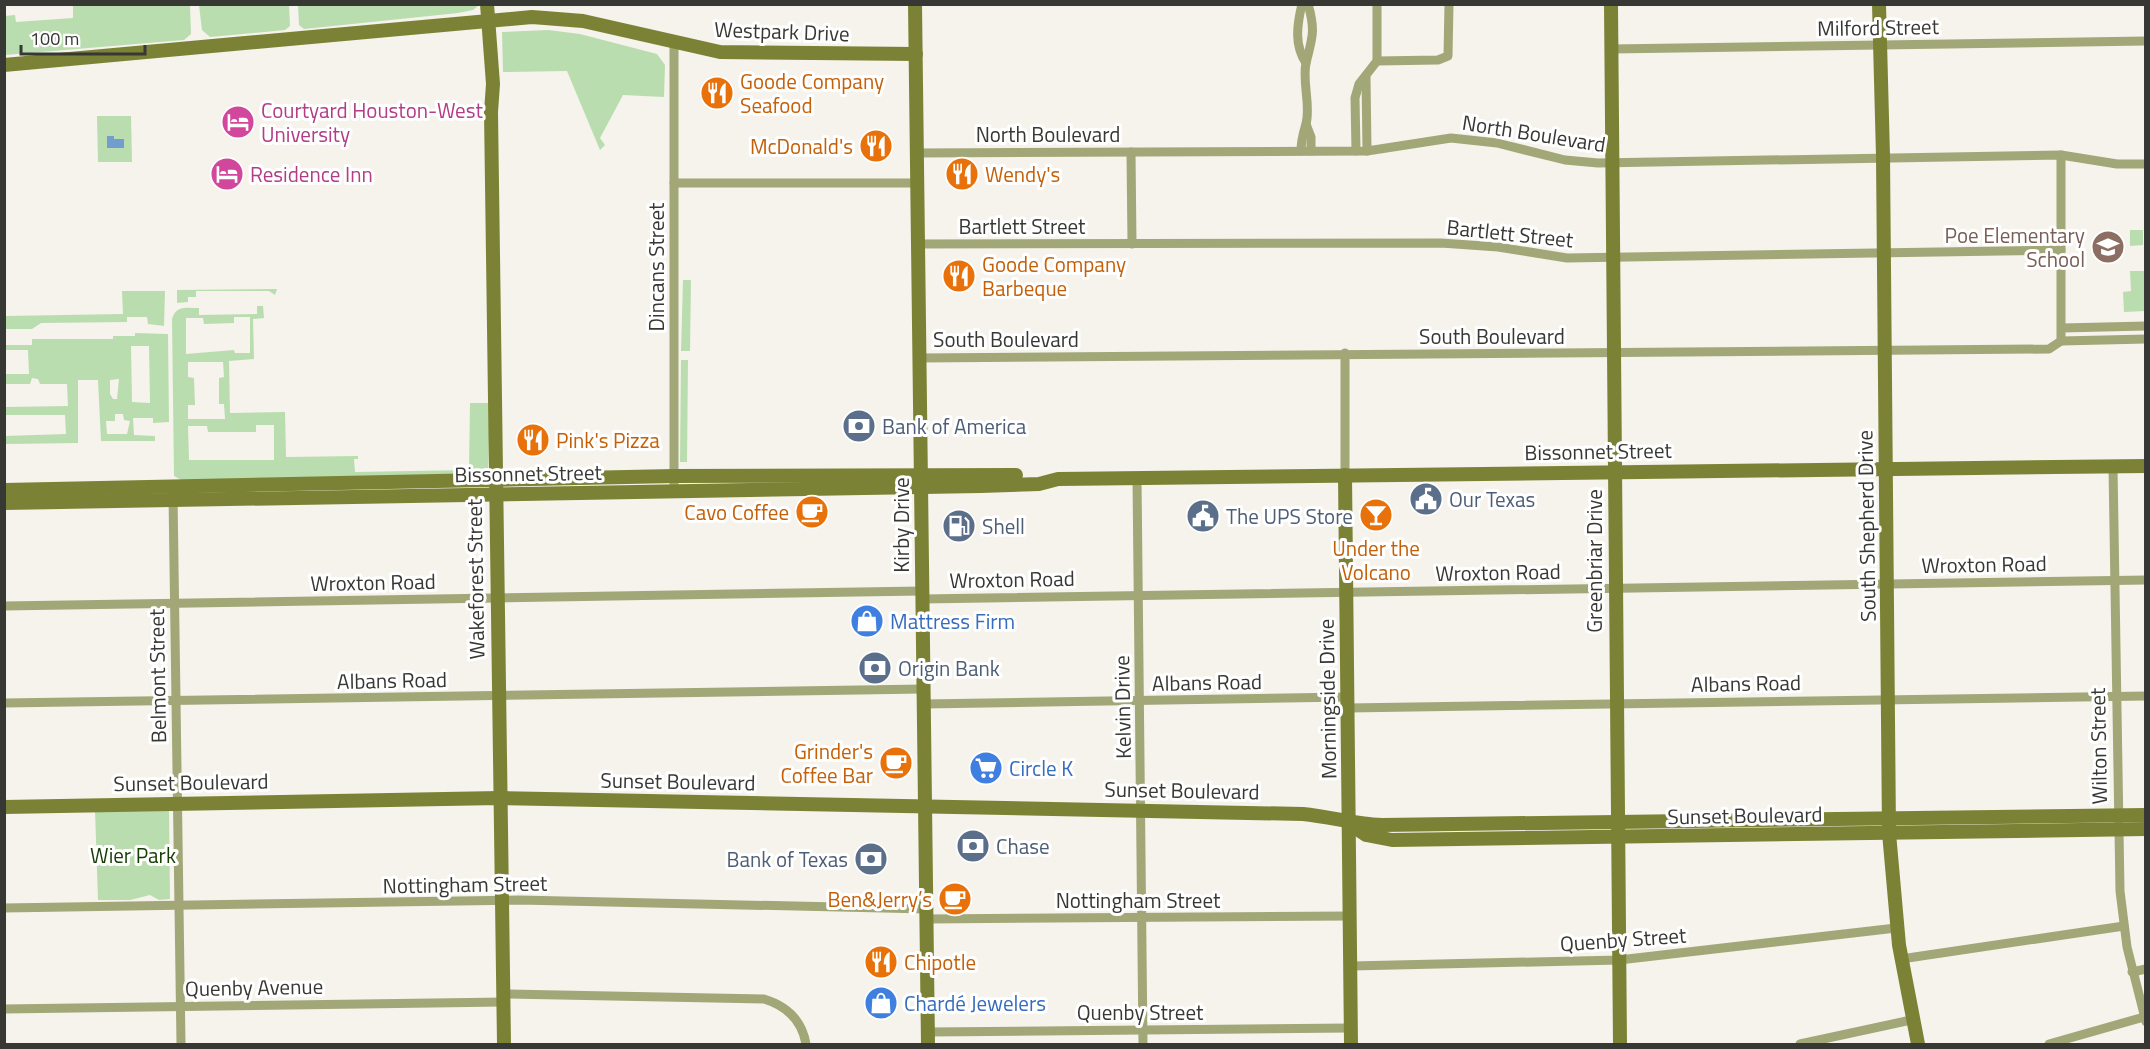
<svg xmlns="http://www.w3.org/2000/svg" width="2150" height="1049" font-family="'Titillium Web',sans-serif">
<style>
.green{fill:#b9ddae;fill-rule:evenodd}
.water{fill:#729dcf}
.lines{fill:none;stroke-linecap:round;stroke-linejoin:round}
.street{stroke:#a2a777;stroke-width:9}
.secondary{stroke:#7c8235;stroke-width:14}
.labels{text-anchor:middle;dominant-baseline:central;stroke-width:6;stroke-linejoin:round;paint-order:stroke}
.street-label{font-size:21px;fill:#373734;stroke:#fff}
.food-label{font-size:21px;fill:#c56008;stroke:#fff;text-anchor:start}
.hotel-label{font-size:21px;fill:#b23c85;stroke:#fff;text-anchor:start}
.education-label{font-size:21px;fill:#785e54;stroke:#fff;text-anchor:end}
.service-label{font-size:21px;fill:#4e5e75;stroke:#fff;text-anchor:start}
.shop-label{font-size:21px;fill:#366cbe;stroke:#fff;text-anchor:start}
.park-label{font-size:21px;fill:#153c02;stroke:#fff}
</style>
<rect width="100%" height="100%" fill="#f5f3ec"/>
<g class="green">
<polygon points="73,5 190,5 191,34 184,40 5,55 5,16 15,15 16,22 73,18"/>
<polygon points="199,5 289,5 290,26 285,30 210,37 202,30"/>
<polygon points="298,5 298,4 479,5 473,10 458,13 304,29 299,25"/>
<polygon points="548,30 580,34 657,54 665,65 664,97 623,95 600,138 605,145 600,150 567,71 503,72 502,32"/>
<polygon points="97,116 131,116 132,162 98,162"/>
<polygon points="2130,230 2143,230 2143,245 2130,246"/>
<polygon points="2130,271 2145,271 2145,311 2124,312 2123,292 2131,291"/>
<polygon points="683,280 691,280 690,351 681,351"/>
<polygon points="277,289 275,295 269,291 196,291 196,297 188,297 188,302 177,303 177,290"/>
<polygon points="122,291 165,291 164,326 148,324 147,317 127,317 127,322 41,323 32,329 5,329 5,316 123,314"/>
<path d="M257 306H263L264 318 253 319 254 359 229 361 230 413 285 412 286 457 358 456V459H354L355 472 469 470 470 403H490L488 473 484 476 183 481 174 476 172 319C176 305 186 308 199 308V315L257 314ZM234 317H250V353H235L234 350 186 354V318H203L204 324 234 323ZM188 362H223L224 377 219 378V404H224L225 419H188V405H195L194 378 188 377ZM256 425H274V460H189L188 426H207L208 432H256Z"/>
<path d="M135 333 168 334 169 422 153 423V418H133L134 435 155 436V441H101L98 380H78V443L5 444 4 436 66 434 65 415H5V407L68 406 67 384H40L38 379 32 378 30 384H5V374H29L28 350H5V345H32V339H113V336H135ZM131 346H149L150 403 132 402ZM119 379 117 399H113L110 394V380ZM115 414H123L124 420 130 421 127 434H107L106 421H115Z"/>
<polygon points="681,360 688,360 687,462 680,462"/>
<polygon points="169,808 170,899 159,900 150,895 130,900 98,900 95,810"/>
</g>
<polygon class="water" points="114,136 114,139 124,139 124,148 107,148 107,136"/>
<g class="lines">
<g class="street">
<path d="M1302 4C1297 25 1294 45 1306 63"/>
<polyline points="674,44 674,491"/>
<polyline points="1611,49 2146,41"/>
<polyline points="1377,61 1438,60 1448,56 1449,4"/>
<polyline points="1366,77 1367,151"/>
<polyline points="1306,124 1311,137 1311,151"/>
<path d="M1301 151C1301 140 1303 134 1306 124 1311 105 1302 83 1306 63 1312 38 1316 32 1308 4"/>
<polyline points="1356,151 1355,98 1359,84 1377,61 1377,4"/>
<polyline points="1131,152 1132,244"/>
<polyline points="917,153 1367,151 1451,138 1497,143 1565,160 1598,163 2061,155 2117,164 2146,164"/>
<polyline points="674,183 917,183"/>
<polyline points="918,244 1441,243 1498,247 1567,258 2061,250"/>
<polyline points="2062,328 2146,326"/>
<polyline points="2061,341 2146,339"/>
<polyline points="919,358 2049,349 2061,341 2061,155"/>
<polyline points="2113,467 2120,891 2127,947 2146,1022"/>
<polyline points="1345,475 1345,353"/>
<polyline points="1137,478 1143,1044"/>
<polyline points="173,495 181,1044"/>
<polyline points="922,599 2146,580"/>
<polyline points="4,606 922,591"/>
<polyline points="4,703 923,689"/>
<polyline points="924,704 1347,697"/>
<polyline points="1348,708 2146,696"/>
<polyline points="4,908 519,900 927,909"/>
<polyline points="927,919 1350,916"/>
<polyline points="1901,959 2124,926"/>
<polyline points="1351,966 1619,960 1896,928"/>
<polyline points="2132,972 2146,969"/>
<path d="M504 994 764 999C787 1006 802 1021 806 1044"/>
<polyline points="4,1009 504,1002"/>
<polyline points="928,1032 1351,1028"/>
<polyline points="1800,1044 1911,1020"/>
<polyline points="2049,1044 2144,1017"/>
</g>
<g class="secondary">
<polyline points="487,4 493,84 491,112 504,1044"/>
<polyline points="915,4 928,1044"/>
<polyline points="1611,4 1620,1044"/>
<polyline points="1879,4 1883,156 1889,833 1899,945 1918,1044"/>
<polyline points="4,65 532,17 583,21 720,52 916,54"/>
<polyline points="1345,475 1351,1044"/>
<polyline points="4,490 674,476 1016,475"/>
<polyline points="4,503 981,486 1039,484 1058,479 2146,466"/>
<path d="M4 807 499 798 1303 814C1332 817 1353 824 1382 825L2146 815"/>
<polyline points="1351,825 1366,835 1392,840 2146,829"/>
</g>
</g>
<defs>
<symbol id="restaurant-disc" viewBox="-11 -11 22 22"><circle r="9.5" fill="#e8710a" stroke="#fff"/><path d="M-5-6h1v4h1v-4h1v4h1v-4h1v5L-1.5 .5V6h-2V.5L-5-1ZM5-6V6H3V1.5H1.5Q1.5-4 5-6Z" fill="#fff"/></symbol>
<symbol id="hotel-disc" viewBox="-11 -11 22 22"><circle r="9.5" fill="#d1479c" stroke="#fff"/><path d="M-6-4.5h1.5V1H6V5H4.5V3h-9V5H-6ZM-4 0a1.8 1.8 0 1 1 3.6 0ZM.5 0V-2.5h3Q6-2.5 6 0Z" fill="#fff"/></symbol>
<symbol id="school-disc" viewBox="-11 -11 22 22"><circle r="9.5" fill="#8d6e63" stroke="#fff"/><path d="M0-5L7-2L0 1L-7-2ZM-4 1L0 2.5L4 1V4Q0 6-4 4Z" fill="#fff"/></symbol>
<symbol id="bank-disc" viewBox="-11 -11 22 22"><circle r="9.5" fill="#5c6f8a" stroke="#fff"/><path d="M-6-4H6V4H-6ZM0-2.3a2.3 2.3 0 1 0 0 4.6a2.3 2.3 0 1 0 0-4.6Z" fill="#fff"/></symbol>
<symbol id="civic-disc" viewBox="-11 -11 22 22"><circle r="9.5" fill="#5c6f8a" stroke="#fff"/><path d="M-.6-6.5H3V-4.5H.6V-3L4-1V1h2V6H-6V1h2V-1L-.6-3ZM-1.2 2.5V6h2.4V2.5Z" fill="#fff"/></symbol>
<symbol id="cafe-disc" viewBox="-11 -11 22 22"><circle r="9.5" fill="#e8710a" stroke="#fff"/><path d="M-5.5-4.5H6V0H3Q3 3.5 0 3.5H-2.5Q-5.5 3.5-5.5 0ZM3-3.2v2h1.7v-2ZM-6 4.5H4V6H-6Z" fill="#fff"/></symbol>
<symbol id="bar-disc" viewBox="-11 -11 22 22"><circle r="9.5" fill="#e8710a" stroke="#fff"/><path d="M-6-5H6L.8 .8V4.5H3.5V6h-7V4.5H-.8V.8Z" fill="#fff"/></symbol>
<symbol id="fuel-disc" viewBox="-11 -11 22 22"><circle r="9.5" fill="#5c6f8a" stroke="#fff"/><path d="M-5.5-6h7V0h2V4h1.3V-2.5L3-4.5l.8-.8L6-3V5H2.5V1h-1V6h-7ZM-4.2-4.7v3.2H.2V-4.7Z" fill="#fff"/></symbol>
<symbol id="shop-disc" viewBox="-11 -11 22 22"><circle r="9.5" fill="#3f7fe0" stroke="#fff"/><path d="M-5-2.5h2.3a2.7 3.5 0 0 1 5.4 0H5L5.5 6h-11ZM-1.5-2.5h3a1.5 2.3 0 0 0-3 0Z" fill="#fff"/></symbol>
<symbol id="supermarket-disc" viewBox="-11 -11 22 22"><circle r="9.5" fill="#3f7fe0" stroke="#fff"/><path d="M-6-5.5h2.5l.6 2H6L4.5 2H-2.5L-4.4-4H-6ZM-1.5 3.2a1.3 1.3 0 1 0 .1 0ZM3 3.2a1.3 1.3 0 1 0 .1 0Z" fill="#fff"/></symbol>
</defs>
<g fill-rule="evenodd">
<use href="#restaurant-disc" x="698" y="74" width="38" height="38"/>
<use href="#hotel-disc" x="219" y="103" width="38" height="38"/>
<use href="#restaurant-disc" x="857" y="127" width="38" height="38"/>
<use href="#hotel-disc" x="208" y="155" width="38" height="38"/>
<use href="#restaurant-disc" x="943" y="155" width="38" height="38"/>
<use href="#school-disc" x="2089" y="228" width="38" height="38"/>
<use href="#restaurant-disc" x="940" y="257" width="38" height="38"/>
<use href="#bank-disc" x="840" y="407" width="38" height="38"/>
<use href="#restaurant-disc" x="514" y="421" width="38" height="38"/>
<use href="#civic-disc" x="1407" y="480" width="38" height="38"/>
<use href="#cafe-disc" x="793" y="493" width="38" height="38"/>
<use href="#bar-disc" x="1357" y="496" width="38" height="38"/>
<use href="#civic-disc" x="1184" y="497" width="38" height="38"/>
<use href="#fuel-disc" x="940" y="507" width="38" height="38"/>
<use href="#shop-disc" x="848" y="602" width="38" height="38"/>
<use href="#bank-disc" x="856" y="649" width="38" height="38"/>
<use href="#cafe-disc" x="877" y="744" width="38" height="38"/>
<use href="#supermarket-disc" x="967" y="749" width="38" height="38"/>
<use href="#bank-disc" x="954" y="827" width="38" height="38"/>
<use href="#bank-disc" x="852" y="840" width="38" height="38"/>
<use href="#cafe-disc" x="936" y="880" width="38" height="38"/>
<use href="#restaurant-disc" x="862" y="943" width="38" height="38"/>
<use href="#shop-disc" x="862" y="984" width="38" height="38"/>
</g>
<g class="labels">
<g class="street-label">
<text transform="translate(1878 27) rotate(-1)">Milford Street</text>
<text transform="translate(782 31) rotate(2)">Westpark Drive</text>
<text transform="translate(1534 133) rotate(9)">North Boulevard</text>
<text x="1048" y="134">North Boulevard</text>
<text x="1022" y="226">Bartlett Street</text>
<text transform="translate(1510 233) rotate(6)">Bartlett Street</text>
<text transform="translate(656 267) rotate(-90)">Dincans Street</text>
<text x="1492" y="336">South Boulevard</text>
<text x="1006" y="339">South Boulevard</text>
<text transform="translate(1598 451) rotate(-1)">Bissonnet Street</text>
<text transform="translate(528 473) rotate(-1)">Bissonnet Street</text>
<text transform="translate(901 525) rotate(-90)">Kirby Drive</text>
<text transform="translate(1866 526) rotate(-91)">South Shepherd Drive</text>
<text transform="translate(1594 561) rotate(-90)">Greenbriar Drive</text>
<text transform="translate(1984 564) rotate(-1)">Wroxton Road</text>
<text transform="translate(1498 572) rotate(-1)">Wroxton Road</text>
<text transform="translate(475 579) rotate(-91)">Wakeforest Street</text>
<text transform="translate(1012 579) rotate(-1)">Wroxton Road</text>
<text transform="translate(373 582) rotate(-1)">Wroxton Road</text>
<text transform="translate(157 676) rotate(-91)">Belmont Street</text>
<text transform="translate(392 680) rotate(-1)">Albans Road</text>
<text transform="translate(1207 682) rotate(-1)">Albans Road</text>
<text transform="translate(1746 683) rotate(-1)">Albans Road</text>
<text transform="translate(1327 699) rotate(-91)">Morningside Drive</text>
<text transform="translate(1122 707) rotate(-91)">Kelvin Drive</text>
<text transform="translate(2098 746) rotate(-91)">Wilton Street</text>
<text transform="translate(678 781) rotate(1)">Sunset Boulevard</text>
<text transform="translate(191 782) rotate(-1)">Sunset Boulevard</text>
<text transform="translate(1182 790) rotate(1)">Sunset Boulevard</text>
<text transform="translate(1745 815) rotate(-1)">Sunset Boulevard</text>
<text transform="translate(465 884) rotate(-1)">Nottingham Street</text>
<text x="1138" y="900">Nottingham Street</text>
<text transform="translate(1623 939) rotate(-4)">Quenby Street</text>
<text transform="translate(254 987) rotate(-1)">Quenby Avenue</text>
<text x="1140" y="1012">Quenby Street</text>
</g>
<g class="food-label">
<text x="740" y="81">Goode Company<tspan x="740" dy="24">Seafood</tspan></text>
<text x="853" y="146" text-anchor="end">McDonald's</text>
<text x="985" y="174">Wendy's</text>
<text x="982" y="264">Goode Company<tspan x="982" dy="24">Barbeque</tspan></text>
<text x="556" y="440">Pink's Pizza</text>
<text x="789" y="512" text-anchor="end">Cavo Coffee</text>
<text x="1376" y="548" text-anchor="middle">Under the<tspan x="1376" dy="24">Volcano</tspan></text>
<text x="873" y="751" text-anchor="end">Grinder's<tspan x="873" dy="24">Coffee Bar</tspan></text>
<text x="932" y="899" text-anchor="end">Ben&amp;Jerry’s</text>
<text x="904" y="962">Chipotle</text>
</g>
<g class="hotel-label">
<text x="261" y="110">Courtyard Houston-West<tspan x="261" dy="24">University</tspan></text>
<text x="250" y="174">Residence Inn</text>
</g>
<g class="education-label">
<text x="2085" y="235">Poe Elementary<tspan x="2085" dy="24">School</tspan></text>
</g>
<g class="service-label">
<text x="882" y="426">Bank of America</text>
<text x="1449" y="499">Our Texas</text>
<text x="1226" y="516">The UPS Store</text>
<text x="982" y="526">Shell</text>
<text x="898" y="668">Origin Bank</text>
<text x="996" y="846">Chase</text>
<text x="848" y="859" text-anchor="end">Bank of Texas</text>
</g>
<g class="shop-label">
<text x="890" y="621">Mattress Firm</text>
<text x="1009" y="768">Circle K</text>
<text x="904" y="1003">Chardé Jewelers</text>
</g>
<g class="park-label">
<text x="133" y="855">Wier Park</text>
</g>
</g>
<rect width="2150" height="1049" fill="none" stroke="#373734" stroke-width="12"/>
<path d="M21 45v9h124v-9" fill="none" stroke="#373734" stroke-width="3"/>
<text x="30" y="45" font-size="18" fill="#373734" stroke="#ffffff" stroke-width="4.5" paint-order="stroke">100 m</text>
</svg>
